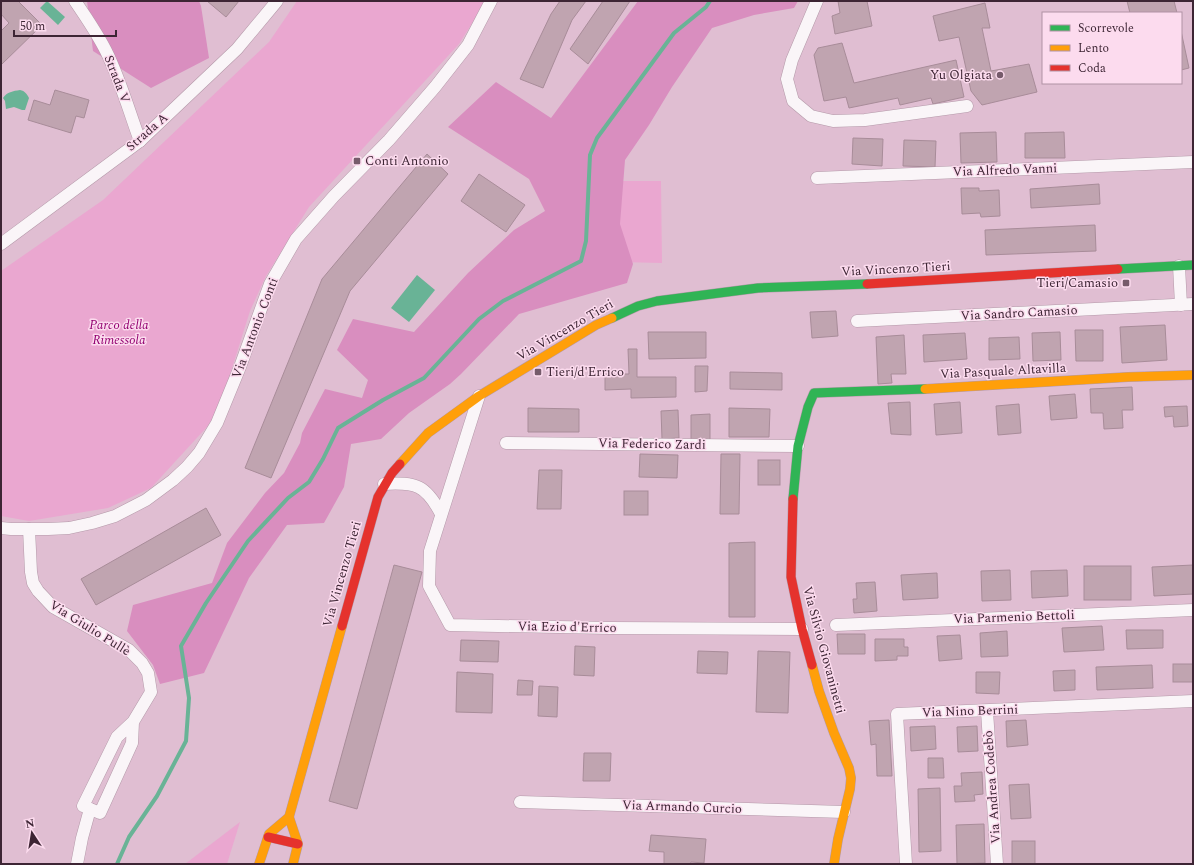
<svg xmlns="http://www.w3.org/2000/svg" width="1194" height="865" font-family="Spectral,serif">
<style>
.green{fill:#eaa7d0}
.forest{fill:#d98ebf}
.water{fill:#69b396}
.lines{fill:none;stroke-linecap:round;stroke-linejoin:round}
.stream{stroke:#69b396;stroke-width:4}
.building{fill:#c0a4b0;stroke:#a88c99}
.street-casing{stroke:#b499a9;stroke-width:13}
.fast-casing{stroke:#b499a9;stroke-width:10}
.slow-casing{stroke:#b499a9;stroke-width:10}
.jam-casing{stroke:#b499a9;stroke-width:10}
.street{stroke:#faf5f8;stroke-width:12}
.fast{stroke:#30b455;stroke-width:9}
.slow{stroke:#ff9f0a;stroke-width:9}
.jam{stroke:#e5322d;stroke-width:9}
.poi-dot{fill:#765b6b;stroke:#fcdbee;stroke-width:1.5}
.labels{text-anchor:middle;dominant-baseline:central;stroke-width:3;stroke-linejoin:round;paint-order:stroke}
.poi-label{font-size:13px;fill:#3d2534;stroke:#fcdbee;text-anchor:end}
.street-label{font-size:13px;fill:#3d2534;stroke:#fcdbee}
.park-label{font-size:13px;font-style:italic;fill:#930371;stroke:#fcdbee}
</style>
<rect width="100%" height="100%" fill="#e0bed2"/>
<g class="green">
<polygon points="297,1 486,1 459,44 309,207 266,276 250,311 217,416 151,488 108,508 29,521 1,516 1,271 103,200 269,42"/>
<polygon points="621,181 661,181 662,263 619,262"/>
<polygon points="240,822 227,864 185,864"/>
</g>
<g class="forest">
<polygon points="87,1 199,1 201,6 209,58 151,88 93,51"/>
<polygon points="638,1 798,1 794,8 754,15 712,28 672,87 649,125 625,160 620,224 633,264 627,283 519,314 461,374 450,384 409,413 381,439 351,444 344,487 324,523 287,525 249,578 204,673 160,684 153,665 127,631 133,605 212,583 227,543 265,493 284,473 300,443 302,433 325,389 362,398 368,380 337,350 353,319 414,332 468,273 514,230 545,211 529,179 448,127 496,82 551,118"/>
</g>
<g class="water">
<polygon points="47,1 65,17 58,25 40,8"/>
<path d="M20 90C25 91 27 94 29 98L25 110H22L14 107 6 109 5 101 3 98C7 92 13 91 20 90Z"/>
<polygon points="417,275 435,290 409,322 391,308"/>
</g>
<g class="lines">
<polyline class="stream" points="117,864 129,837 157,796 186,741 189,698 181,646 206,603 248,541 288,498 309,482 323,459 338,428 383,400 424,378 479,319 503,301 581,261 586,241 590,155 597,138 674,33 706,7 710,1"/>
</g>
<g class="building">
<polygon points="1,1 18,1 42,25 2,64 1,63 1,31 9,23 1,14"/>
<polygon points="207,1 239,1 226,17"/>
<polygon points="560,1 586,1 572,20 543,88 520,79 551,14"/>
<polygon points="603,1 630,1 588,64 570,49"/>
<polygon points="838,1 867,1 872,26 835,34 832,16 840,13"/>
<polygon points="1127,1 1174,1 1177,13 1130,13"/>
<polygon points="985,3 990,28 982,28 991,71 1029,64 1037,92 982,105 971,91 959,37 939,41 933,16"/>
<polygon points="1181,31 1189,68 1181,70"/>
<polygon points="842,43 854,83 956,60 964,97 933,104 931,98 900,105 898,98 849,108 846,97 824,101 814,55 818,48"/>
<polygon points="55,90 89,100 84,118 76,116 71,133 28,120 34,100 50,105"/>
<polygon points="996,132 997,162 961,163 960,133"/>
<polygon points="1064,132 1065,158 1025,158 1025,133"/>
<polygon points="853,138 883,139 882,166 852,164"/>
<polygon points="904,140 936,141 935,167 903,166"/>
<polygon points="427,154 448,174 350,291 271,478 245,468 322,279"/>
<polygon points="479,174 525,205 506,232 461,201"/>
<polygon points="1099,184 1100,204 1031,208 1030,189"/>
<polygon points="961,188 979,188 979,191 999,190 1000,216 981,217 980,213 962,214"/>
<polygon points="1095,225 1096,251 986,255 985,230"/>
<polygon points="836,311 838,336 812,338 810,312"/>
<polygon points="1165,325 1167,360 1122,363 1120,327"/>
<polygon points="1075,330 1103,330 1103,361 1076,361"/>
<polygon points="648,332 706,332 706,358 649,359"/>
<polygon points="1060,332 1061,360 1033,361 1032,333"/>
<polygon points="965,333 967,359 924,362 923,335"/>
<polygon points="904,335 906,374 891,374 892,383 878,384 876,337"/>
<polygon points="1019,337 1020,359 989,360 989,338"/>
<polygon points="628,349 637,349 637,377 676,377 676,397 631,398 631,389 605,390 605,374 629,374"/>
<polygon points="695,366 708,366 707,391 695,392"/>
<polygon points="730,372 782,373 782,390 730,389"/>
<polygon points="1132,387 1133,410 1122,410 1123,428 1104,429 1103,413 1091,413 1090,389"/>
<polygon points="1075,394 1077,418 1051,420 1049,396"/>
<polygon points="910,402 911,435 891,434 888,403"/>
<polygon points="960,402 962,433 936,435 934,404"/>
<polygon points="1019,404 1021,433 998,435 996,406"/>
<polygon points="1187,406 1188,426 1174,427 1173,416 1165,417 1164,407"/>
<polygon points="528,408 579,409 579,432 528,432"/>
<polygon points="729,408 770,409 769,437 729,437"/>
<polygon points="678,410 679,438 662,439 661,411"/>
<polygon points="710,414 710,440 691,440 691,415"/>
<polygon points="640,454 678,455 677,478 639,477"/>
<polygon points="721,454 740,454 739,514 720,514"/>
<rect x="758" y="460" width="22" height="25"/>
<polygon points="539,470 562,470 561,509 537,509"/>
<rect x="624" y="491" width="24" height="24"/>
<polygon points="206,508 221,535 96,605 81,579"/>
<polygon points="755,542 755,617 729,617 729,543"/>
<polygon points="394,565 422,572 357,809 329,801"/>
<polygon points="1193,565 1193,594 1154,596 1152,567"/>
<rect x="1084" y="566" width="47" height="34"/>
<polygon points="1010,570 1011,600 982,601 981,571"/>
<polygon points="1067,570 1068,596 1032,598 1031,571"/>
<polygon points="937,573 938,598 903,600 901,575"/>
<polygon points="875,582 877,611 854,613 853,599 857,599 856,583"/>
<polygon points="1102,626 1104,650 1064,652 1062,628"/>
<polygon points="1126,630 1163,630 1163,648 1127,649"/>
<polygon points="1007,631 1008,656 981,657 980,633"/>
<polygon points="837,634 865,634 865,654 838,654"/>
<polygon points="960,635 962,659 939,661 937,636"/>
<polygon points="875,639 904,639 904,647 908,647 908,656 897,656 897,660 875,661"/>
<polygon points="461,640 499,641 498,662 460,661"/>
<polygon points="575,646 595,647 594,676 574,675"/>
<polygon points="698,651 728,652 727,674 697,673"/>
<polygon points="758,651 790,652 788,713 756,712"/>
<rect x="1173" y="664" width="20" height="18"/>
<polygon points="1152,665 1153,688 1097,690 1096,667"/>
<polygon points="1075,670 1075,690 1054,691 1053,671"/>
<polygon points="457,672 493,674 492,713 456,712"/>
<polygon points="976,672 1000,672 999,694 976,693"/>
<polygon points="518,680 533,681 532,695 517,695"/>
<polygon points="539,686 558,687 557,717 538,716"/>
<polygon points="889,720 892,776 877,776 876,744 871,745 869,721"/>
<polygon points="1026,720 1028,745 1007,747 1006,721"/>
<polygon points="935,726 936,749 911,751 910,727"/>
<polygon points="977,726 978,751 958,752 957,727"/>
<polygon points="584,753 611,753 610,781 583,781"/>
<polygon points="928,758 943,758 944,778 928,778"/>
<polygon points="982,772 983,794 974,795 975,801 955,802 954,786 962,786 961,773"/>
<polygon points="1029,784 1031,818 1011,819 1009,785"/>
<polygon points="940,788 941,851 919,852 918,789"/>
<polygon points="984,824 985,863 957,864 956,825"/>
<polygon points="651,835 706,839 704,863 691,862 690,864 664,864 664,852 649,851"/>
<rect x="1012" y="841" width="23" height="23"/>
</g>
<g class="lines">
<defs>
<g id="street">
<path d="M75 1C86 17 97 33 106 51 120 79 129 111 140 141"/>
<polyline points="817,1 792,60 787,79 793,101 811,116 833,121 865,120 967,106"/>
<polyline points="817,178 1193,162"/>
<polyline points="1,244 140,141 237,49 277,1"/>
<polyline points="1179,266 1181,305"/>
<polyline points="857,321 1193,304"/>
<polyline points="479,396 430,551 429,586 450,625 609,628 802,629"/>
<polyline points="506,443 798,446"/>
<path d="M384 484C416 482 426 485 441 514"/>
<polyline points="1,528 11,529 48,529 69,528 92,523 115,516 146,500 173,480 187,467 199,453 217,423 240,367 270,284 296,239 334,196 389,140 435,87 468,45 491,1"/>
<polyline points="29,529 31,572 33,583 38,591 53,607 129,650 142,663 148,673 151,692 133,722 117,737 83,806 100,813 132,743 133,722"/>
<polyline points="836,625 1193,610"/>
<polyline points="987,711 997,864"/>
<polyline points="520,802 844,812"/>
<polyline points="77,864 82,838 90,809"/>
<polyline points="906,864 897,714 1193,701"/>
</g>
<g id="fast">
<polyline points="1118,269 1193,265"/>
<polyline points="612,318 638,306 657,301 758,288 867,284"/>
<polyline points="793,499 798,446 808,407 814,393 925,389"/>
</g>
<g id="slow">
<polyline points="925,389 1128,377 1193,375"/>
<polyline points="400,464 428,433 479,396 596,325 612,318"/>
<polyline points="812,665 819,691 834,733 849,768 851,778 850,789 838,839 834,864"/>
<polyline points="289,817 298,844 293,864"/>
<polyline points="259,864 269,834 289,817 342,626"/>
</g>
<g id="jam">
<polyline points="867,284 1118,269"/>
<polyline points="793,499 791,577 802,629 812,665"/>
<polyline points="342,626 378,497 392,473 400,464"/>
<polyline points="268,837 298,844"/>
</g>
</defs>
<use href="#street" class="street-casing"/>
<use href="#fast" class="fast-casing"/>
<use href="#slow" class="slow-casing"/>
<use href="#jam" class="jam-casing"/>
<use href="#street" class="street"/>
<use href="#fast" class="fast"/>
<use href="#slow" class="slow"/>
<use href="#jam" class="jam"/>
</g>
<g class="poi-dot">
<circle cx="1000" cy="75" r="4"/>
<rect x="353" y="157" width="8" height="8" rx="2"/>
<rect x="1122" y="279" width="8" height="8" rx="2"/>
<rect x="534" y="368" width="8" height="8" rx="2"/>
</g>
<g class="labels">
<g class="poi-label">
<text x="992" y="75">Yu Olgiata</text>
<text x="365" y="161" text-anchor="start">Conti Antonio</text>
<text x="1118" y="283">Tieri/Camasio</text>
<text x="546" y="372" text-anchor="start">Tieri/d'Errico</text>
</g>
<g class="street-label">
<text transform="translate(117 79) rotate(69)">Strada V</text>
<text transform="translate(147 132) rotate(-41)">Strada A</text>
<text transform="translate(1005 170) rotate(-2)">Via Alfredo Vanni</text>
<text transform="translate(896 269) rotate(-3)">Via Vincenzo Tieri</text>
<text transform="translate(1019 313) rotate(-3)">Via Sandro Camasio</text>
<text transform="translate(255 328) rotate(-69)">Via Antonio Conti</text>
<text transform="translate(565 330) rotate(-30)">Via Vincenzo Tieri</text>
<text transform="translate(1003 371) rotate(-3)">Via Pasquale Altavilla</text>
<text transform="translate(652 444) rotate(1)">Via Federico Zardi</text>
<text transform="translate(342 574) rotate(-74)">Via Vincenzo Tieri</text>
<text transform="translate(1014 617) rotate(-2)">Via Parmenio Bettoli</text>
<text transform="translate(567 627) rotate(1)">Via Ezio d'Errico</text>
<text transform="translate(90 628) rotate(32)">Via Giulio Pullè</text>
<text transform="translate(824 650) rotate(75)">Via Silvio Giovaninetti</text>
<text transform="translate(970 711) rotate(-2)">Via Nino Berrini</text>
<text transform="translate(992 787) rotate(-94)">Via Andrea Codebò</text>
<text transform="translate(682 807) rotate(2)">Via Armando Curcio</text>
</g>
<g class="park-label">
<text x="119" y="325">Parco della<tspan x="119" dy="15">Rimessola</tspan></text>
</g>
</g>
<rect width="1194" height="865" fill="none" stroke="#3d2534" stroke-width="4"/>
<rect x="1042" y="12" width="140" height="72" fill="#fcdbee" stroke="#b092a4"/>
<rect x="1050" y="25" width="20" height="6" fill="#30b455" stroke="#b092a4"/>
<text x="1078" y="32" font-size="12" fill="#3d2534">Scorrevole</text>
<rect x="1050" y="45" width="20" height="6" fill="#ff9f0a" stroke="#b092a4"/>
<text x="1078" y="52" font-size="12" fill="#3d2534">Lento</text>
<rect x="1050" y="65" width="20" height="6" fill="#e5322d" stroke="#b092a4"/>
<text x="1078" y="72" font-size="12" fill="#3d2534">Coda</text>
<g transform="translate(32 833) rotate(348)" stroke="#fcdbee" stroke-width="3" paint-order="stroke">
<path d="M0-3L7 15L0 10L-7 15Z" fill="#3d2534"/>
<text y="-6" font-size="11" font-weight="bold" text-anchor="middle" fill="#3d2534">N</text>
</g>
<path d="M14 30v6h102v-6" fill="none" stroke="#3d2534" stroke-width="2"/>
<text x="20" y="30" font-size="12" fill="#3d2534" stroke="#fcdbee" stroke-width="3" paint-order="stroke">50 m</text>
</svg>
